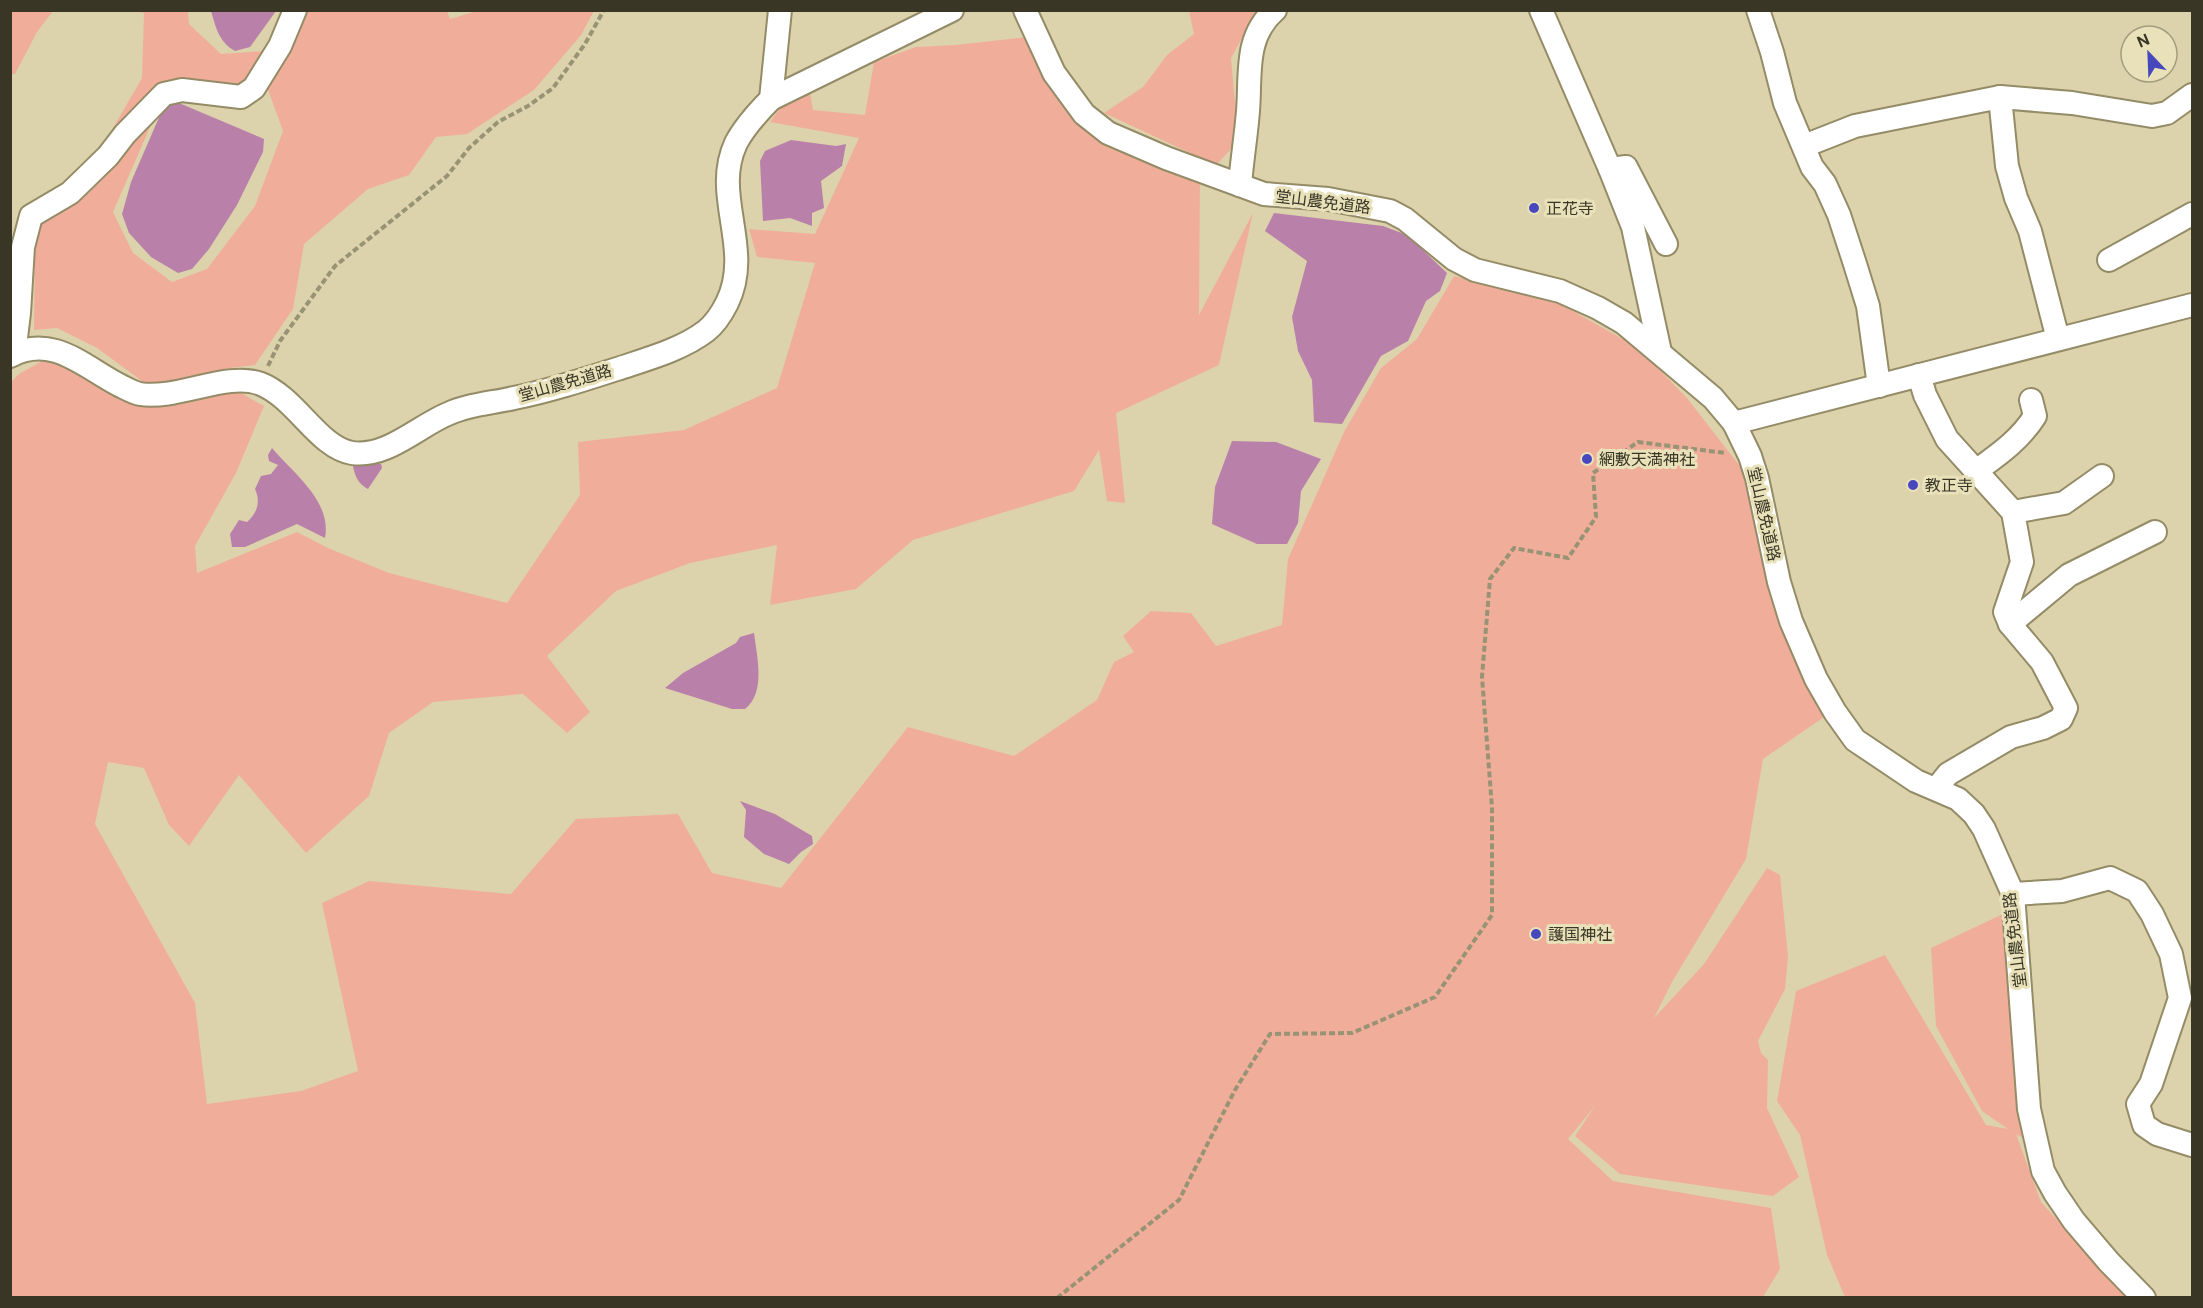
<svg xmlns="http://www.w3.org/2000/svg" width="2203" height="1308" font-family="'DM Sans','Noto Sans JP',sans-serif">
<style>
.green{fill:#f0ae9a}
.water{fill:#b981a9}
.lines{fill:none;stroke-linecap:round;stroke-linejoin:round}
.minor-casing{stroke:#948b67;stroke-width:26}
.path{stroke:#999375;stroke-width:4;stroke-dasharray:6 3;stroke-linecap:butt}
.minor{stroke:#fff;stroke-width:22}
.poi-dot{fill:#4848be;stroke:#e9e1b9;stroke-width:2}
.labels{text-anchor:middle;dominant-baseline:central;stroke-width:6;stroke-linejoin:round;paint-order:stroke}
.street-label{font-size:16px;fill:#393626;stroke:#e9e1b9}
.poi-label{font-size:16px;fill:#393626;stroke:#e9e1b9;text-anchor:start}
</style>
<rect width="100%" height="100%" fill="#dcd3ac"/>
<g class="green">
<polygon points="10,11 53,11 37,32 15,74 11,74"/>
<polygon points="135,11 188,11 189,24 221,54 264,51 243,86 171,86 98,154 142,78 144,13"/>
<polygon points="307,11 447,11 450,19 477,11 594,11 581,35 534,90 467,134 436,137 409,175 368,189 304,244 293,309 255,365 229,368 191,381 146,384 97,348 57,328 34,330 35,253 40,220 157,111 113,212 133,253 172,282 207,269 255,206 283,131 267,87"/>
<polygon points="1189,11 1257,11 1231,58 1235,103 1235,145 1216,165 1104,113 1143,87 1167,55 1194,34"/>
<polygon points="1027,37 1063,103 1200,175 1199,315 1253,213 1219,365 1116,413 1125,503 1107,501 1099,450 1074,491 913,540 856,589 770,605 777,545 690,563 616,591 547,656 590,712 567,733 523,694 433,702 389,733 369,796 306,853 239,775 189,846 169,825 144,768 108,762 95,824 195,1003 207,1104 301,1091 358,1071 322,903 369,881 511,894 576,819 678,814 712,873 781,888 908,727 1014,756 1097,700 1114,662 1134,652 1123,636 1151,611 1191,613 1216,646 1282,625 1288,559 1344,432 1381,368 1417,339 1454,276 1555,301 1637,347 1687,398 1743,470 1772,600 1824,717 1763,759 1746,859 1672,982 1654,1018 1704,964 1767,868 1780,875 1788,957 1785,989 1758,1041 1761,1053 1768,1060 1767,1108 1799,1177 1773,1196 1620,1174 1575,1136 1595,1106 1568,1139 1613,1181 1771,1208 1780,1269 1763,1297 11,1298 10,383 19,374 51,356 139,404 232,388 264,406 236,473 195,546 197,573 297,532 328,548 389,573 507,603 580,495 578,442 684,430 777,388 815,263 757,257 749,229 815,234 859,138 770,122 783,104 810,92 813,110 865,115 874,62 916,47 956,45"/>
<polygon points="2005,913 2028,1141 2016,1134 2041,1202 2127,1297 1845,1297 1827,1255 1800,1135 1777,1101 1796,991 1885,955 1986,1125 2008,1129 1982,1111 1936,1026 1931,948"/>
</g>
<g class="water">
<path d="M211 11V10L276 11 250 47 235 51C219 42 216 28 211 11Z"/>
<polygon points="179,103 264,139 263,152 237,205 209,249 192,269 178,273 151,257 129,233 122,214 131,182 164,106"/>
<polygon points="791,140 836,146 846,144 842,166 821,181 824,208 812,213 812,226 790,218 763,221 760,161 765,151"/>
<polygon points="1274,213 1383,226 1407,235 1447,273 1440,291 1426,301 1408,341 1381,356 1342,424 1314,422 1312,380 1298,351 1292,317 1307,261 1265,231"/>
<polygon points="1232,441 1276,442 1321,459 1301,491 1298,523 1287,544 1257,544 1212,524 1215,487"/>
<path d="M272 448C293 473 332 501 325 538L297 524 245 547H232L230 534 239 520 247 522C257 513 261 502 255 489L261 476 271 474 278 465 269 461 268 455Z"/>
<path d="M352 462 381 464 382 468 368 489C356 482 355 475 352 462Z"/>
<path d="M754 633C757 657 766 692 745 709H732L665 688 683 673 736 643 740 637Z"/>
<polygon points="740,801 775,814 812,836 813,844 801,852 789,864 764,854 744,837 746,810"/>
</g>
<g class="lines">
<defs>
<g id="minor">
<polyline points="1025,10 1054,73 1084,114 1108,133 1166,158 1264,194 1328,199 1390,211 1405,219 1454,259 1475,270 1560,291 1598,308 1624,323 1713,398 1734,423 1750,456 1757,478 1779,582 1791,621 1816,679 1835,712 1855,740 1916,781 1958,799 1974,814 1984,829 2013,894 2029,1109 2043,1171 2055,1193 2074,1221 2109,1262 2144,1298"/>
<polyline points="1541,10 1610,169 1633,227 1660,352"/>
<polyline points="1758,10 1772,52 1785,103 1812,167 1825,184 1839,215 1855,264 1868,306 1879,386"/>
<polyline points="2000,97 2007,166 2016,198 2030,231 2058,339"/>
<polyline points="771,99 780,10"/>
<polyline points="1804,146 1855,126 2000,97 2072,103 2152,116 2167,113 2192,95"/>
<polyline points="1610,169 1626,167 1666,244"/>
<path d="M1240 185C1242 160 1246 136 1248 111 1251 74 1244 37 1275 10"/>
<polyline points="2109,260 2192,214"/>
<polyline points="14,354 19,313 23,247 31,216 70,193 108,156 125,134 164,94 182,90 241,97 254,88 280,46 295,10"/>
<path d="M10 356C53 333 85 368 121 386 127 389 134 393 140 394 178 400 227 371 261 384 296 398 319 448 352 453 388 458 419 425 450 413 470 404 493 403 514 398 549 391 583 380 617 369 647 359 681 350 706 331 715 324 722 313 727 303 754 248 711 196 736 143 745 126 757 113 771 99L952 10"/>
<polyline points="1919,375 1925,395 1947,439 2013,512 2022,562 2005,612 2010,624 2042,662 2066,708 2061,719 2043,728 2011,737 1948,774 1936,789"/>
<polyline points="1734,423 2192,305"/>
<path d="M1976 471C1998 455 2020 440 2035 416L2031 400"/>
<polyline points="2013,512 2064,503 2102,476"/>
<polyline points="2010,624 2069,575 2155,532"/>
<polyline points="2013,894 2062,891 2110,878 2137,891 2152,914 2171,954 2180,998 2151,1084 2138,1104 2144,1125 2157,1134 2192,1145"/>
</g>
</defs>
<use href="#minor" class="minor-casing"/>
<g class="path">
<polyline points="268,366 280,341 335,266 447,176 469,148 498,122 528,106 553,88 585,44 604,10"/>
<polyline points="1057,1298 1179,1200 1235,1090 1270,1034 1352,1033 1435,997 1492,915 1492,808 1482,677 1490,579 1514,548 1568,558 1596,517 1593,473 1638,442 1725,453"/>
</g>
<use href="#minor" class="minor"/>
</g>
<g class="poi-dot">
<circle cx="1534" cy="208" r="6"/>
<circle cx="1587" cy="459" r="6"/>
<circle cx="1913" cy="485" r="6"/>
<circle cx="1536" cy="934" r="6"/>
</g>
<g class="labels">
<g class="street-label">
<text transform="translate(1323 202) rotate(7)">堂山農免道路</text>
<text transform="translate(565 383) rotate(-16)">堂山農免道路</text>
<text transform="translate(1764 514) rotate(77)">堂山農免道路</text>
<text transform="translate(2015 940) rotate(-97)">堂山農免道路</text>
</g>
<g class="poi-label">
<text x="1546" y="208">正花寺</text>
<text x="1599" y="459">網敷天満神社</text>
<text x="1925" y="485">教正寺</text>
<text x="1548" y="934">護国神社</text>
</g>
</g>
<rect width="2203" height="1308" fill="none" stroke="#393626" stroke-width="24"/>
<g transform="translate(2149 54) rotate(337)"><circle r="28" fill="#e9e1b9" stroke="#a39d7e" stroke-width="1.5"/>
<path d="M0-4.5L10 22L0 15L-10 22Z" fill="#4848be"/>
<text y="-9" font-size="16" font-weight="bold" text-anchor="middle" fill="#393626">N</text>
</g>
</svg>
